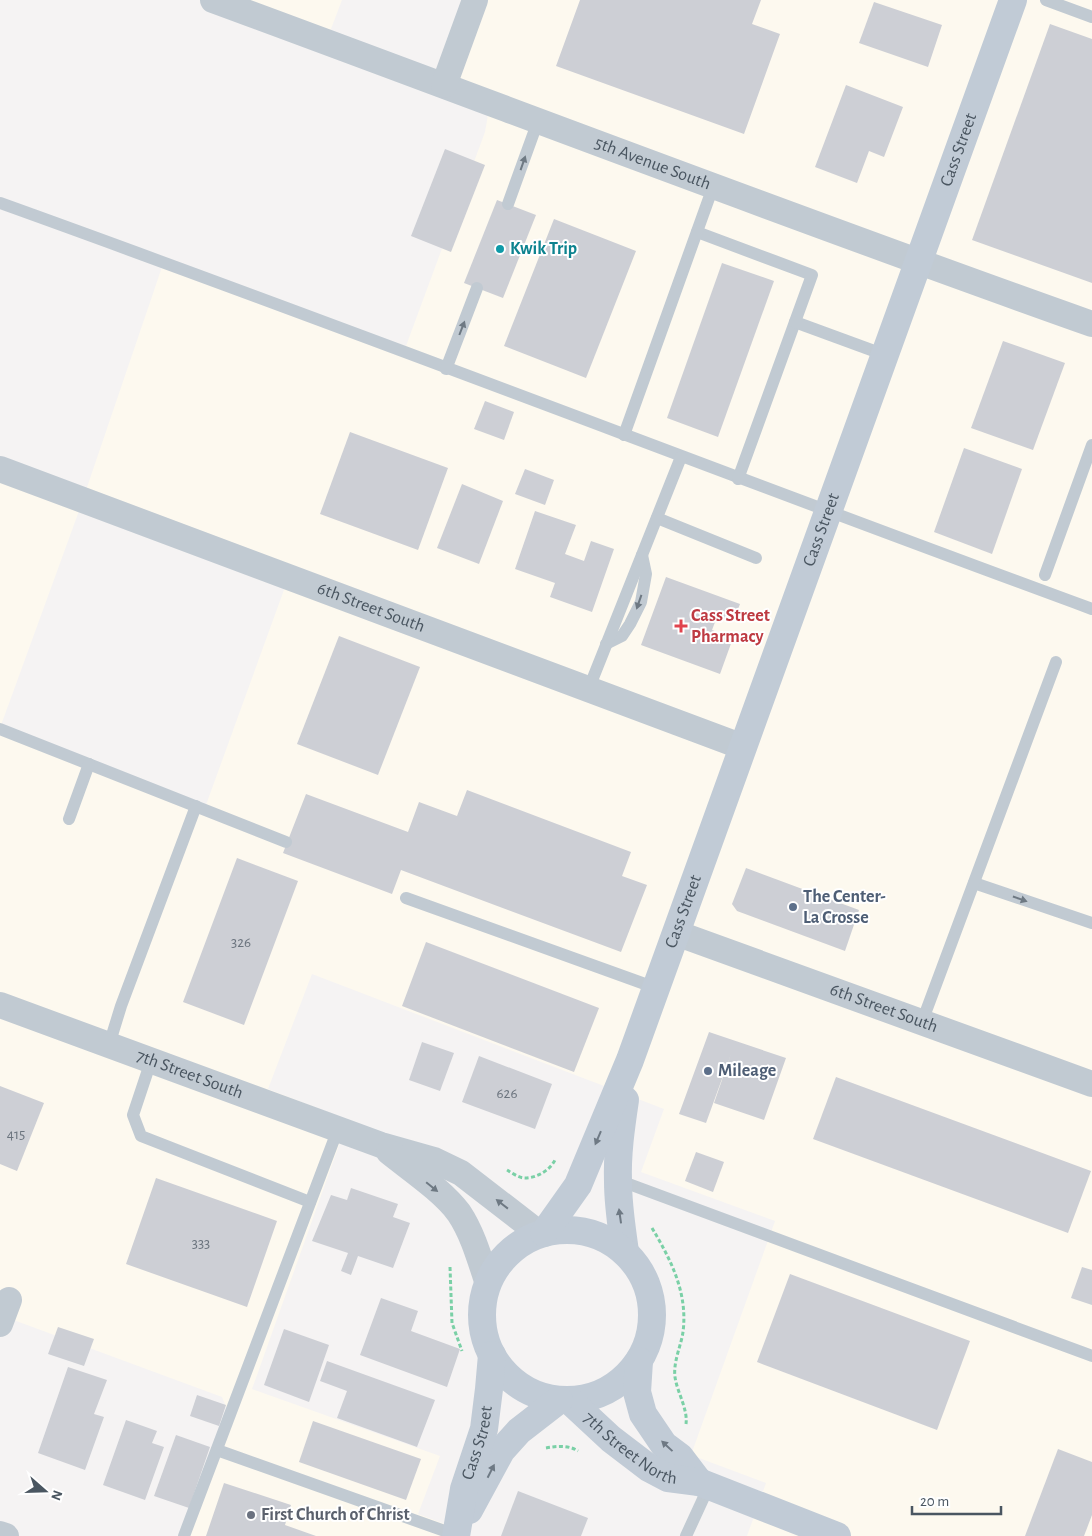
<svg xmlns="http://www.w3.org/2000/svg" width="1092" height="1536" font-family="'Alegreya Sans',sans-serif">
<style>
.commercial{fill:#fdf9ef}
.building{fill:#cdcfd5}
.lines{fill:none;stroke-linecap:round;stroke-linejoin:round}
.path{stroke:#7ad0a6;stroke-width:3;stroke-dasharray:4 2.5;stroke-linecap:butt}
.lane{stroke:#c1cad2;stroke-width:12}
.street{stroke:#c1cad2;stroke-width:26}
.secondary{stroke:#c1cbd6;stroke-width:28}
.oneway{fill:#6e7983}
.oneway2{fill:#6e7984}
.culture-dot{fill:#0f9aa8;stroke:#fff;stroke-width:2}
.health-dot{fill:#e0444e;stroke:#fff;stroke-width:2}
.service-dot{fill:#5c6f8a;stroke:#fff;stroke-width:2}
.worship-dot{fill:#6b7280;stroke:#fff;stroke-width:2}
.labels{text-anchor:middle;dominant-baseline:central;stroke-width:4;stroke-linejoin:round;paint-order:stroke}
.number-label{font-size:15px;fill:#6b747e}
.street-label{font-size:18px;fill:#4a5661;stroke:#fff}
.culture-label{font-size:18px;font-weight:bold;fill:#0d838f;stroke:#fff;text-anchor:start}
.health-label{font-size:18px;font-weight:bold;fill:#be3a42;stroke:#fff;text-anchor:start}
.service-label{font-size:18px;font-weight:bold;fill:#4e5e75;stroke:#fff;text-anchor:start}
.worship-label{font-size:18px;font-weight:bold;fill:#5b616d;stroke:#fff;text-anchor:start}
</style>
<rect width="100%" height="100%" fill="#f5f3f3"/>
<g class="commercial">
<polygon points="239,0 342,0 326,42"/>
<polygon points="475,0 1092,0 1092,1536 747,1536 766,1483 691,1455 775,1221 641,1172 664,1109 312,974 268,1089 348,1120 252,1389 440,1456 418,1514 458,1529 456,1536 184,1536 229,1414 222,1397 0,1315 0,729 206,805 289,576 83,500 0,728 0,469 83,499 162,267 406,346 485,132 490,103 444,85"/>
</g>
<g class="building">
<polygon points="580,0 761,0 752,24 780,34 744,134 556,66"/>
<polygon points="874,2 942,25 928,67 859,43"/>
<polygon points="1050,24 1092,39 1092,283 972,240"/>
<polygon points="846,85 903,107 884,157 869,151 857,183 815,167"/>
<polygon points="445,149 485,165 451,252 411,236"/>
<polygon points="497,200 536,215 503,298 464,283"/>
<polygon points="554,219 636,251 586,378 504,346"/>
<polygon points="722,263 774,281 718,437 667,418"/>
<polygon points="1003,341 1065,363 1033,450 971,428"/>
<polygon points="485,401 514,412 504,440 474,429"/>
<polygon points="350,432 448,468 418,550 320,514"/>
<polygon points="964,448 1022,469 992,554 934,532"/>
<polygon points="525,469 554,480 545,505 515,494"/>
<polygon points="462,484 503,501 479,564 437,548"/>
<polygon points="535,511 576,525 565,554 584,561 591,541 614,549 592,612 550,597 555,583 515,569"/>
<polygon points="666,577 740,604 733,622 717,617 712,630 733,638 720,674 641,645"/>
<polygon points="339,636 420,667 378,775 297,744"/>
<polygon points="467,790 631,852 622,876 647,885 621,952 401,870 392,894 283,853 306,794 408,832 419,802 457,816"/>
<polygon points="237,858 298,881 244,1025 183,1002"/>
<polygon points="746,868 859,910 845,951 737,911 732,904"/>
<polygon points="426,942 599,1008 574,1072 402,1006"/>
<polygon points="709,1032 786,1058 764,1120 714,1103 731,1054 706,1123 679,1114"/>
<polygon points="422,1042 454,1053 440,1091 409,1080"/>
<polygon points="479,1056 552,1084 535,1129 462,1102"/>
<polygon points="836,1077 1091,1171 1068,1233 813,1139"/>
<polygon points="0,1086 44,1103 17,1171 0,1164"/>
<polygon points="696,1152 724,1162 713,1192 685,1181"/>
<polygon points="156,1178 277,1221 247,1307 126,1264"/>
<polygon points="351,1188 398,1204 393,1217 410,1223 393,1268 358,1256 351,1275 341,1271 348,1253 312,1241 331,1195 347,1200"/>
<polygon points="1082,1267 1092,1270 1092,1305 1071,1298"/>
<polygon points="790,1274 970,1341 937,1430 757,1362"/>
<polygon points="381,1298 418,1311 411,1331 460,1349 447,1387 360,1355"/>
<polygon points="58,1327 94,1339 84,1366 48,1354"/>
<polygon points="284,1329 329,1345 309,1402 264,1385"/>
<polygon points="327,1361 435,1400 417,1447 337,1418 347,1391 320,1381"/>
<polygon points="68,1367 107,1380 94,1414 104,1417 85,1470 38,1453"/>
<polygon points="197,1395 226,1405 219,1426 190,1416"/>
<polygon points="126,1420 157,1431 152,1443 164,1447 145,1500 103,1485"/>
<polygon points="313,1421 421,1459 406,1500 299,1462"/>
<polygon points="176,1435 210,1447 189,1508 154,1496"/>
<polygon points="1058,1449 1092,1462 1092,1515 1084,1536 1025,1536"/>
<polygon points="224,1483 291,1505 285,1525 316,1536 206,1536"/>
<polygon points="518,1491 588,1518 581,1536 501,1536"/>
</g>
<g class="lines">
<g class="path">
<path d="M507 1170C512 1173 519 1178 525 1178 537 1178 550 1170 555 1160"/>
<path d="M652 1228C671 1260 688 1293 683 1332 681 1346 673 1362 675 1377 677 1392 688 1409 686 1424"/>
<polyline points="450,1267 452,1323 462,1351"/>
<path d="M546 1448C557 1446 569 1445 578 1451"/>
</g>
<g class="lane">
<polyline points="1046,0 1092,17"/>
<path d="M0 203C365 334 727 475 1092 609"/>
<polyline points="508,204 538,121"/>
<polyline points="697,232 812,275 738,479"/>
<polyline points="795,322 885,355"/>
<polyline points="446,369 477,288"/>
<polyline points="624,435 713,187"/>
<polyline points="657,518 756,558"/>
<polyline points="1045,575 1092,445"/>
<polyline points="606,644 622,636 630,624 641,602 646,574 642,555"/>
<polyline points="589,688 681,457"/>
<polyline points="0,729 286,842"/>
<polyline points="69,819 89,764"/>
<polyline points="974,883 1092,923"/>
<polyline points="406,898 656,988"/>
<polyline points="922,1022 1056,662"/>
<polyline points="109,1045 121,1006 196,806"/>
<polyline points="151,1061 133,1115 141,1136 310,1202"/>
<polyline points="618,1180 1092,1356"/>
<polyline points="217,1450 456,1535"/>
<polyline points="184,1536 338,1129"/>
<polyline points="686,1536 709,1486"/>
</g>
<g class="street">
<path id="s1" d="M213 0C506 108 798 220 1092 324"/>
<polyline points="444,85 475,0"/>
<path id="s2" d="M0 469 743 747"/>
<path id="s3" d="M676 933 1092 1084"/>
<path id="s4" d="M0 1005 381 1145 434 1160 461 1173 540 1234"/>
<path d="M389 1152C410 1169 443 1191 459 1213 473 1234 480 1260 488 1284"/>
<polyline points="0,1324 9,1300"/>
<polyline points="0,1534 6,1536"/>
</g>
<g class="secondary">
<path d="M625 1100C621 1127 617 1154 618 1182 618 1206 622 1229 625 1252"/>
<circle cx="567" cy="1315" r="85"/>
<path id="s5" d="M544 1233 578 1185 630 1060 1013 0"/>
<polyline points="639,1361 637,1392 643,1414 664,1445 680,1457 699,1482"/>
<path id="s6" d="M569 1400 611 1439 649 1468 668 1478 699 1482 837 1536"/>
<polyline points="469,1510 501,1451 519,1431 559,1400"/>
<path id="s7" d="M456 1536 464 1489 484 1429 489 1389 492 1355"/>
</g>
</g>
<defs><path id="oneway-solid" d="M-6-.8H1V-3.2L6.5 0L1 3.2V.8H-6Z" transform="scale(1.25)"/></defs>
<g class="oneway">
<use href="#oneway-solid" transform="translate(523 163) rotate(-71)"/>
<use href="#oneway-solid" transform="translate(462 328) rotate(-69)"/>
<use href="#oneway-solid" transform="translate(639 602) rotate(109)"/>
<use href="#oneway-solid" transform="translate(1020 899) rotate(19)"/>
<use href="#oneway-solid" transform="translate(432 1187) rotate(39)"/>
<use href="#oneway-solid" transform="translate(502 1204) rotate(-142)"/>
</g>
<g class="oneway2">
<use href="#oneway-solid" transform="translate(598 1138) rotate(113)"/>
<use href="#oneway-solid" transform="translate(620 1216) rotate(-98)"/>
<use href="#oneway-solid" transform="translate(667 1446) rotate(-137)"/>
<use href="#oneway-solid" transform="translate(491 1471) rotate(-63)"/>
</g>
<circle class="culture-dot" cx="500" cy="249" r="5"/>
<path class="health-dot" d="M678.5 618.5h5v5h5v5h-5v5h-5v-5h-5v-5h5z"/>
<g class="service-dot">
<circle cx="793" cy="907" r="5"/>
<circle cx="708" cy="1071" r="5"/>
</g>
<circle class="worship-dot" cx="251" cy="1515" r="5"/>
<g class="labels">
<g class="number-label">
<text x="241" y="942">326</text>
<text x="507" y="1093">626</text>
<text x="16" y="1134">415</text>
<text x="201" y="1243">333</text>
</g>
<g class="street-label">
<text stroke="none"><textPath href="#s5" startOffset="1162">Cass Street</textPath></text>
<text stroke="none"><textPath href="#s1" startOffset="469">5th Avenue South</textPath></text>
<text stroke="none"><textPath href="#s5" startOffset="758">Cass Street</textPath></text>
<text stroke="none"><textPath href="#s2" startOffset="396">6th Street South</textPath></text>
<text stroke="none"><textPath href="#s5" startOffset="352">Cass Street</textPath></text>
<text stroke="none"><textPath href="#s3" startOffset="221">6th Street South</textPath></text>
<text stroke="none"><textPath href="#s4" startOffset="202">7th Street South</textPath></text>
<text stroke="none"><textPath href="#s7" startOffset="96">Cass Street</textPath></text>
<text stroke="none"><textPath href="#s6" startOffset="79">7th Street North</textPath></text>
</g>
<g class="culture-label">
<text x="510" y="249">Kwik Trip</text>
</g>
<g class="health-label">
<text x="691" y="616">Cass Street<tspan x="691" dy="21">Pharmacy</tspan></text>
</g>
<g class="service-label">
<text x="803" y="897">The Center-<tspan x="803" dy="21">La Crosse</tspan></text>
<text x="718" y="1071">Mileage</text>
</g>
<g class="worship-label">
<text x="261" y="1515">First Church of Christ</text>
</g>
</g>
<g transform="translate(45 1491) rotate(110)" stroke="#ffffff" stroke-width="4" paint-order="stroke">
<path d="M0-4L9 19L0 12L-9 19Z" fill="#4a5661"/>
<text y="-8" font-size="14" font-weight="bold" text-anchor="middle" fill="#4a5661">N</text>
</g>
<path d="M912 1506v8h89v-8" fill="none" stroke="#4a5661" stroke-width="2.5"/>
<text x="920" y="1506" font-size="15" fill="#4a5661" stroke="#ffffff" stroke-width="4" paint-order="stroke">20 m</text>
</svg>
